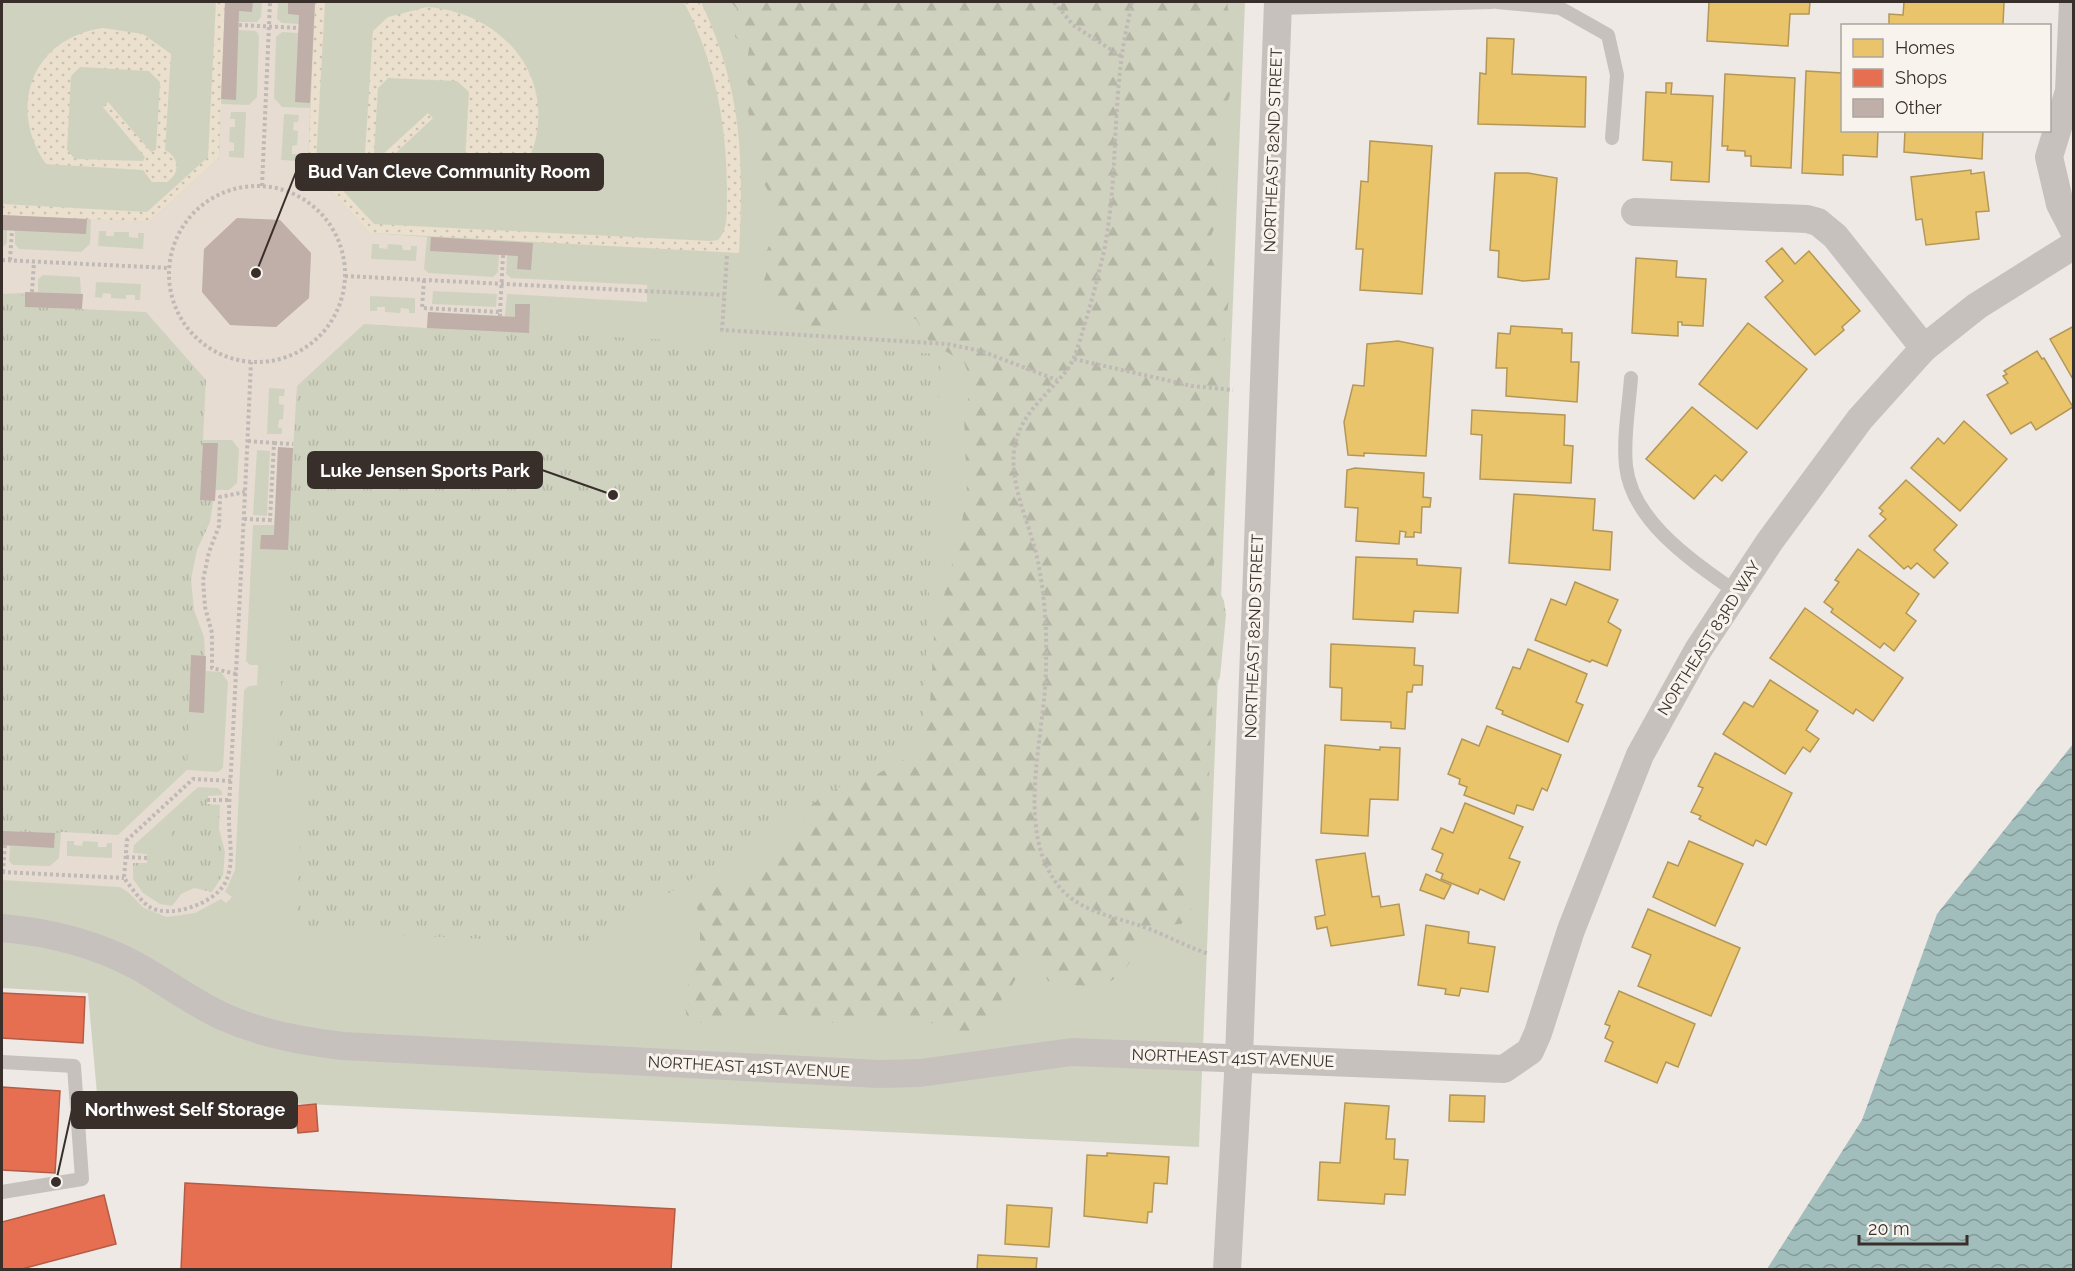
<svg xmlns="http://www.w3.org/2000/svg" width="2075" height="1271" font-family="Raleway,sans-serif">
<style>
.green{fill:#d0d2c0}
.forest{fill:url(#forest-firs)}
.sand{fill:url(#sand-dots);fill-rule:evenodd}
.park{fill:url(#park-tufts)}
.plaza{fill:#e7dcd2;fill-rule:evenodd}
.water{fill:url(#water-waves)}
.homes{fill:#e9c46a;stroke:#b49757;stroke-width:1.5}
.shops{fill:#e76f51;stroke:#b25c46;stroke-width:1.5}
.building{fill:#c0aea8}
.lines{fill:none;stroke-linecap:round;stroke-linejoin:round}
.path{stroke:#c0bab6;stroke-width:4;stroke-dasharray:3 3;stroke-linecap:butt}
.service{stroke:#c7c1bd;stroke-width:14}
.minor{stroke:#c7c1bd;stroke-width:28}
.labels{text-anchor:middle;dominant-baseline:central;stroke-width:6;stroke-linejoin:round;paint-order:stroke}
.street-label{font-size:16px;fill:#382f2b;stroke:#f9f3ed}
.leader{fill:none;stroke:#382f2b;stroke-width:2}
.callout-dot{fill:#382f2b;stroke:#f9f3ed;stroke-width:2}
.callout{fill:#382f2b;stroke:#382f2b;stroke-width:2}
.callout-label{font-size:18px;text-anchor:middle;font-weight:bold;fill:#fff}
</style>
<defs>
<pattern id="forest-firs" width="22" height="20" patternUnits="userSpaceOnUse" patternTransform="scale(1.5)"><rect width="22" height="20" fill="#d0d2c0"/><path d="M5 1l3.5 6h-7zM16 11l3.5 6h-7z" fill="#b3b5a5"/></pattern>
<pattern id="sand-dots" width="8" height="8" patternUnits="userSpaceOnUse" patternTransform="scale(1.5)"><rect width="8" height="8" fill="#ebdfcd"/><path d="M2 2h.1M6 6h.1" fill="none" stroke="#cac0b0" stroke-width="1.8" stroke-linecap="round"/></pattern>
<pattern id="park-tufts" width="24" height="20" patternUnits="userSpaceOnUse" patternTransform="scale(1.5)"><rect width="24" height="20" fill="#d0d2c0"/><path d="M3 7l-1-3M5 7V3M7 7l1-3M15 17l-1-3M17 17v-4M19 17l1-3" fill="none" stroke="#b3b5a5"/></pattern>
<pattern id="water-waves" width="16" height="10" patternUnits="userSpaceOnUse" patternTransform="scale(1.5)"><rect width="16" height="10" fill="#a2bebc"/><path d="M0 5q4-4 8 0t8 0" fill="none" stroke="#859b99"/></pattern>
</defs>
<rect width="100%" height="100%" fill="#eee9e4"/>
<polygon class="green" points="2,2 1245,2 1199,1147 97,1094 88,993 2,988"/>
<path class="forest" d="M731 2H1227L1234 48V83L1215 139 1224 182 1223 205 1208 244 1210 256 1229 296 1221 374V440L1214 477 1220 493 1213 578 1224 601 1226 615 1220 677 1213 691 1208 799C1205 818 1189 827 1185 845 1177 876 1212 890 1181 924 1133 924 1139 977 1100 985 1084 988 1063 983 1048 981L1035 957 1027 959 1011 987 989 1016 969 1031 958 1034 922 1019 834 1023 783 1015 742 1017 705 1024 688 1019C679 996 695 973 699 950 701 934 700 922 697 907L713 887 751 884 778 861 803 823 817 793 847 777 870 778 921 750 929 720 934 636 960 532 967 493 964 415 972 383 964 362 945 351 933 348 916 319 884 313 833 310 828 313 820 328H805L802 324 803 314 800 310 792 309 785 304C774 303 766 306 759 295L767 271 765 255 779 223 777 207 757 171V156L748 111 752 95 745 76 749 48 735 37 737 9Z"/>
<g class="sand">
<polygon points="216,2 225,2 219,158 149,222 2,215 2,204 147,212 208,157"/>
<path d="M315 2H325L316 162 374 224 710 241 718 240C730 227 726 208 727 192 727 124 715 62 684 2H701C742 90 744 157 739 253L370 233 308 166Z"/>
<path d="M427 7C497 12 553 69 535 142 531 157 522 170 514 183L387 177C375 199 345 187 353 164L365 153 373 31 388 17ZM388 78 457 81 469 92 465 160 455 171 387 168 385 163 433 118 428 113 380 157 374 154 378 88Z"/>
<path d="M103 28 143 34 171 54 165 150C179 157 181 173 167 182H152L143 170 46 164C7 107 32 38 103 28ZM80 67 149 71 160 82 156 150 151 152 108 102 103 107 145 157 143 161 75 159 67 150 71 76Z"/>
</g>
<g class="park">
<path d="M2 294 25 295V307L146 312 206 380 200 499 212 500C211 508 212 517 210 524 202 542 193 557 191 577 189 605 205 628 204 656L191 655 187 770 118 835 2 831Z"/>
<polygon points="364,324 941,354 922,736 587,944 296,930 303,782 276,780 297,386"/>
<path d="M208 796 207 804H220C220 814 218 824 219 834 222 860 233 867 212 892L176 899 172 906C146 903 132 888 133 863H146L147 854C182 844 171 802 208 796Z"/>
</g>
<path class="plaza" d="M262 2H278L277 19 282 23 299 24V33L282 32 276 37 274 98 282 107 310 108 308 166 370 233 427 237 424 269 428 273 493 277 498 272 499 255H507L506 274 511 278 647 285V302L507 294 505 316 428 312 427 328 364 324 297 386 293 448H278L274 525H253L246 661 250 665H258L257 685 249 686 244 690 235 870 225 892 232 897 226 903 221 899 195 913 167 917 144 908 128 892 120 887 2 880V845L10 846 9 861 13 865 50 866 59 858 61 832 118 835 187 770 218 772 223 768 228 682 221 672 206 671 204 637 194 610 191 579 197 550 210 522 215 490H229L237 483 239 449 232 440H203L206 380 146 312 82 309 80 277 43 275 38 279V292L2 294V248L7 243V230L15 231V244L19 249 81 252 90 244 91 219 149 222 219 158 221 104 249 105 257 97 259 36 256 31 239 30 238 22H257L261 17ZM231 112H246L244 158 229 157V151H234V143L229 142 230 127H235V119H230ZM284 114 299 115 298 122H294L293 130 298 131 297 145 292 146V154H297L296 161 281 160ZM237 218 280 220 311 253 309 298 276 327 230 325 202 292 204 249ZM99 231H106V236H114V232H129V237L138 238V233H144L143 249 98 246ZM372 244H379V248L387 249 388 244 402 245 403 250H411V246H417L416 261 371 259ZM96 282 141 284 140 300H135V295H126V299L111 298V294L103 293 102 298 95 297ZM433 291 497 294 496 307 432 304ZM370 296 415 298V313H409V309L401 308 400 313 385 312V307H377V311H370ZM269 388 285 389 284 396H279V404L284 405 283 419 279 420 278 428H282V434H267ZM257 450 270 451 267 516 253 515ZM198 787 218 788 222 792V795L208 796 207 804 220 805 219 829 225 852 223 875 212 892 194 888 181 894 172 906 160 904 143 893 133 879V863H147V854L133 853 134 845ZM67 841H74V845L82 846 83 841 98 842V847H106L107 843H112V858L67 856Z"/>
<polygon class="water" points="2073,744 2073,1269 1767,1269 1862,1120 1937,914"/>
<g class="homes">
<polygon points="1709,2 1810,2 1809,14 1790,14 1788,46 1707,41"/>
<polygon points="1904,2 2004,2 2003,25 1889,26 1889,14 1903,15"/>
<polygon points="1487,38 1514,39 1512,74 1586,77 1585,127 1478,124 1480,73 1486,74"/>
<polygon points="1806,71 1842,73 1842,130 1878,130 1877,157 1843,155 1843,175 1802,173"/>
<polygon points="1725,74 1795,78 1791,168 1751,166 1751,156 1745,156 1745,151 1727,150 1728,146 1722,146"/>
<polygon points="1666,83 1672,83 1671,94 1713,96 1709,182 1671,180 1672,162 1643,160 1646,92 1666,93"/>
<polygon points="1905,130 1983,130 1982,159 1904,152"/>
<polygon points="1370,141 1432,146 1422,294 1360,290 1363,249 1356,249 1361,181 1368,182"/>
<polygon points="1971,170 1971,174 1984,172 1989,211 1976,212 1979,239 1926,245 1922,219 1916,220 1911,177"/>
<polygon points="1495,173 1528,173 1557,178 1549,279 1523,281 1498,277 1499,251 1490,250"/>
<polygon points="1782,248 1795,264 1809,251 1860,311 1842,327 1844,330 1815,355 1765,297 1783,281 1766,261"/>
<polygon points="1636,258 1677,261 1676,277 1706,279 1703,326 1682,325 1682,322 1678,322 1678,336 1632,333"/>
<polygon points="1748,323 1807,369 1757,429 1699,384"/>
<polygon points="1511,326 1562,329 1562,333 1572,333 1571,362 1579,362 1577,402 1506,396 1507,368 1496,368 1498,333 1510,334"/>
<polygon points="2074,326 2074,381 2050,339"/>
<polygon points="1398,341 1433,348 1426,456 1364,453 1364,456 1348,455 1344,422 1353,385 1364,386 1367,344"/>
<polygon points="2037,351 2042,359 2044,358 2073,407 2036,430 2031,422 2011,434 1987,395 2008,383 2003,376 2007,374 2004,371"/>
<polygon points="1692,407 1747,452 1722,481 1715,475 1694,499 1646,459"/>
<polygon points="1472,410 1565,415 1564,445 1573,446 1571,483 1480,479 1482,435 1471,434"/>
<polygon points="1964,421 2007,459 1960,511 1911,468 1938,438 1944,444"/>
<polygon points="1355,468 1424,473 1423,497 1431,498 1430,507 1422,507 1421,533 1414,532 1414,537 1405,537 1406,532 1400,531 1399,544 1356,541 1358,508 1345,507 1347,470"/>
<polygon points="1906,480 1957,525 1934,550 1948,563 1934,578 1917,563 1911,569 1908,566 1904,569 1869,536 1886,519 1880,514 1883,511 1879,508"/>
<polygon points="1514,494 1595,499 1593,530 1612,532 1610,570 1509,563"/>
<polygon points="1858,549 1919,594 1906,613 1916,621 1894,651 1884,643 1880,648 1831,612 1833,609 1824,602 1839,582 1835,580"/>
<polygon points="1356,557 1417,559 1417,565 1461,568 1458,613 1414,611 1413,622 1353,619"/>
<polygon points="1575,582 1618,600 1608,622 1621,630 1607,666 1592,660 1590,662 1535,640 1551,599 1566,605"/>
<polygon points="1805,608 1903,678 1873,721 1856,709 1853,714 1770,658"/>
<polygon points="1331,644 1415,648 1414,665 1423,666 1422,685 1413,685 1412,692 1407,692 1405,729 1391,728 1391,722 1341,720 1342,688 1330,687"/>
<polygon points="1528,649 1587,674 1576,702 1583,705 1568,742 1502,714 1503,711 1496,708 1513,667 1520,669"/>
<polygon points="1770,680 1818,711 1806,730 1819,739 1810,752 1803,747 1785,774 1723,734 1744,702 1753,707"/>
<polygon points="1487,726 1561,755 1547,791 1542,788 1533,810 1517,805 1514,814 1464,795 1467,787 1459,784 1460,779 1448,774 1462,739 1479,746"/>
<polygon points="1325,745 1380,750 1380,747 1400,748 1398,800 1370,799 1368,836 1321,833"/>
<polygon points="1715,753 1792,793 1766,845 1756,840 1753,846 1699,819 1701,816 1691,812 1703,788 1698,786"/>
<polygon points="1465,803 1523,827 1509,858 1520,862 1504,900 1480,889 1478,894 1441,879 1443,874 1436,871 1443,854 1432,849 1441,828 1453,833"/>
<polygon points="1689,841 1743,864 1715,926 1653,897 1668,862 1678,866"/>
<polygon points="1365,853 1372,897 1379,896 1381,907 1399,904 1404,935 1331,946 1327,927 1317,929 1315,917 1325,915 1316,860"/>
<polygon points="1426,874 1451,885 1444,899 1420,890"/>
<polygon points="1648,909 1740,948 1711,1016 1638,986 1651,955 1632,947"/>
<polygon points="1426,925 1469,932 1468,943 1495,947 1488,992 1461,988 1459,996 1445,994 1446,989 1418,985"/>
<polygon points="1619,991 1695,1024 1678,1067 1666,1062 1657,1083 1605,1061 1613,1042 1605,1038 1610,1026 1605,1024"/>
<polygon points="1450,1095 1485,1096 1484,1122 1449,1121"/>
<polygon points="1345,1103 1389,1106 1386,1139 1395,1139 1394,1159 1408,1160 1405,1195 1385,1194 1384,1204 1318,1200 1320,1162 1340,1163"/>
<polygon points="1107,1153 1169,1157 1167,1184 1154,1183 1152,1212 1148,1212 1147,1223 1084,1216 1087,1155 1107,1156"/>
<polygon points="1007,1205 1052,1208 1049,1247 1005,1244"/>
<polygon points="978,1255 1037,1258 1036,1270 977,1270"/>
</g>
<g class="shops">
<polygon points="2,993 85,997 83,1043 2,1038"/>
<polygon points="2,1087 60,1091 55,1173 2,1170"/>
<polygon points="316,1104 318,1131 298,1133 295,1106"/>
<polygon points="185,1183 675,1209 671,1270 181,1270"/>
<polygon points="104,1195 116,1244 18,1270 2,1270 2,1222"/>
</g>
<g class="building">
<polygon points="225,2 253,2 252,12 239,11 236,100 221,99"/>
<polygon points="288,2 315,2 310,103 295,102 299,15 288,14"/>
<polygon points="2,215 87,219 86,234 2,230"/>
<polygon points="237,218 280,220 311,253 309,298 276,327 230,325 202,292 204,249"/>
<polygon points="431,237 533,243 531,270 517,269 518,256 430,251"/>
<polygon points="25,292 83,294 82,309 25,307"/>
<polygon points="515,304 530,304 529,333 427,328 428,312 515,317"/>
<polygon points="203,443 218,443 215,501 200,500"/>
<polygon points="278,447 293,448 288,550 260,549 261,535 274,535"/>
<polygon points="191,655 206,656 204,713 189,712"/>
<polygon points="2,831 55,833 54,848 2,845"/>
</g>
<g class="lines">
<g class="path">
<polyline points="1054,2 1073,25 1121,56"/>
<path d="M1132 2C1129 19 1124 37 1122 55 1113 120 1117 186 1104 251 1098 277 1091 304 1083 330 1079 343 1075 359 1067 370 1047 396 1018 415 1014 451 1010 488 1031 526 1038 562 1045 596 1047 632 1046 666 1046 733 1014 826 1057 884 1078 912 1113 916 1144 927 1166 935 1187 947 1209 954"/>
<polyline points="239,25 299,28"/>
<polyline points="262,186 270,2"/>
<circle cx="257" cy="274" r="88"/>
<polyline points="727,256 722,330 947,344 981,351 1057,380"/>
<polyline points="2,260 169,268"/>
<polyline points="10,260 12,230"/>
<polyline points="345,276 724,295"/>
<polyline points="424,280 422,308 500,312 500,316"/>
<polyline points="32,292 34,262"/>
<polyline points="500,312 503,255"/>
<polyline points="1074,359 1192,386 1233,390"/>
<polyline points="248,441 274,443 270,520 275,521"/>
<polyline points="274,443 293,444"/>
<polyline points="244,519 270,520"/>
<polyline points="236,674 212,668 212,633 205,607 203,580 209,552 219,526 220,497 245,492"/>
<path d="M231 781 193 779 127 840 124 878C131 887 139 899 148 906 168 920 214 904 225 883 235 864 229 841 229 820 229 804 230 787 231 770 238 634 245 498 251 362"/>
<polyline points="207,800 230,800"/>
<polyline points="126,857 147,858"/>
<polyline points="2,872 124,878"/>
<polyline points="3,872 5,845"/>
</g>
<g class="service">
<polyline points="1497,2 1560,8 1608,35 1617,75 1612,138"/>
<polyline points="1278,8 1492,2"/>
<path d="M1631 378C1629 406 1623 438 1626 466 1632 522 1694 562 1736 592"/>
<polyline points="2,1062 74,1066 82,1179 2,1192"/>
</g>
<g class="minor">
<polyline points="2073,2 2069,91 2049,157 2060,204 2074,231"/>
<polyline points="1635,212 1807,219 1818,222 1835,236 1924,348"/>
<path d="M2 928C48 932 96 944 137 966 166 982 193 1003 224 1017 263 1034 301 1041 343 1046L879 1074 920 1073 1072 1052 1504 1069 1530 1051 1538 1033 1571 930 1640 755 1698 650 1770 541 1860 419 1924 348 1977 306 2074 245"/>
<polyline points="1227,1270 1239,1057 1278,2"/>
</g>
</g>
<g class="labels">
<g class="street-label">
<text transform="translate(1273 150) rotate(-88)">NORTHEAST 82ND STREET</text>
<text transform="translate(1254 636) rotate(-88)">NORTHEAST 82ND STREET</text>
<text transform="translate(1709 638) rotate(-58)">NORTHEAST 83RD WAY</text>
<text transform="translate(1233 1058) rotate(2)">NORTHEAST 41ST AVENUE</text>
<text transform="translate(749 1067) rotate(3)">NORTHEAST 41ST AVENUE</text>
</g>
</g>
<path class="leader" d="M256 273L296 172M613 495L542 470M56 1182L72 1110"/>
<g class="callout-dot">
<circle cx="256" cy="273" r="6"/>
<circle cx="613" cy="495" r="6"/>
<circle cx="56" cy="1182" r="6"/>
</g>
<g class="callout">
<rect x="296" y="154" width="307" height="36" rx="6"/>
<rect x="308" y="452" width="234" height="36" rx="6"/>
<rect x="72" y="1092" width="225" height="36" rx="6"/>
</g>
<g class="callout-label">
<text x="449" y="178">Bud Van Cleve Community Room</text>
<text x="425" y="477">Luke Jensen Sports Park</text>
<text x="185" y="1116">Northwest Self Storage</text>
</g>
<rect width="2075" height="1271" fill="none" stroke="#382f2b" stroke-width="6"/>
<rect x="1841" y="24" width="210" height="108" fill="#f9f3ed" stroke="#aca59f" stroke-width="1.5"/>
<rect x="1853" y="39" width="30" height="18" fill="#e9c46a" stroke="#aca59f" stroke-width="1.5"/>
<text x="1895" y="54" font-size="18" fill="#382f2b">Homes</text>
<rect x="1853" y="69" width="30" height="18" fill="#e76f51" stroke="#aca59f" stroke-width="1.5"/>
<text x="1895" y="84" font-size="18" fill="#382f2b">Shops</text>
<rect x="1853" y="99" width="30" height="18" fill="#c0aea8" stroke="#aca59f" stroke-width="1.5"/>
<text x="1895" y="114" font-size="18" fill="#382f2b">Other</text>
<path d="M1859 1235v9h108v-9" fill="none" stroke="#382f2b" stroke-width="3"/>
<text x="1868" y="1235" font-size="18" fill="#382f2b" stroke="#f9f3ed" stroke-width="4.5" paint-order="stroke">20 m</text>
</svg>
